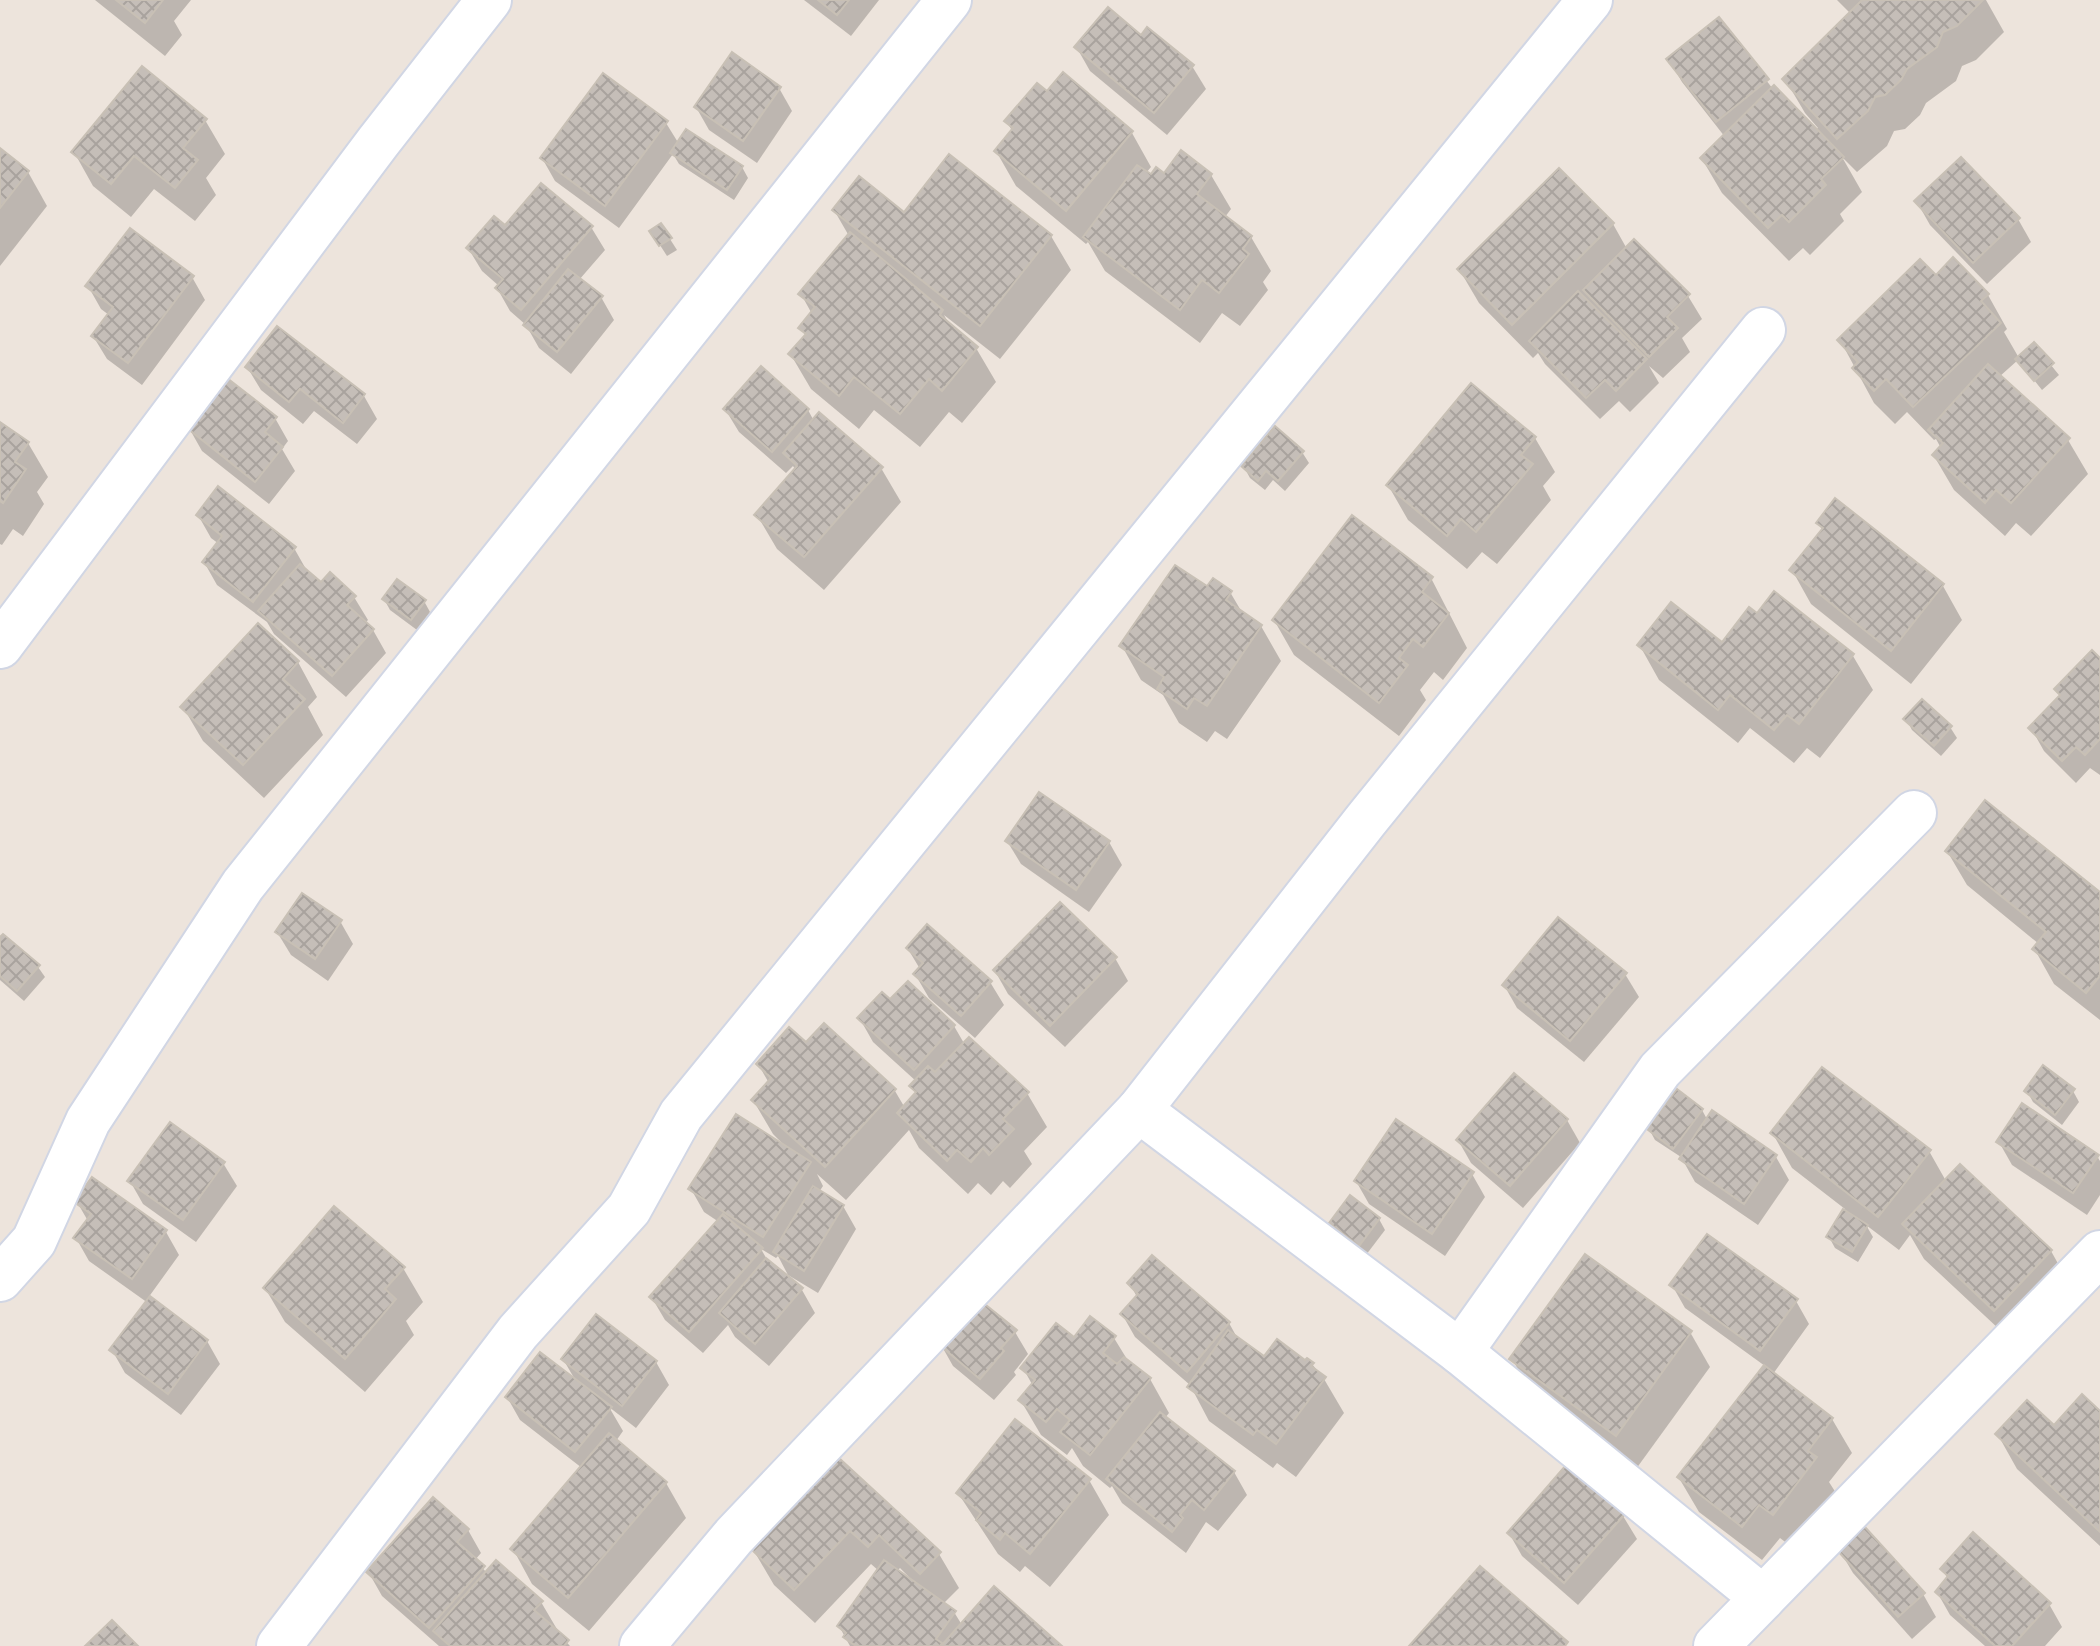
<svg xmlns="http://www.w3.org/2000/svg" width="2100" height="1646" viewBox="0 0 2100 1646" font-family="'Work Sans',sans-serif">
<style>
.shadow{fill:#0003;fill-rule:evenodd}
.building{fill:url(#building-cross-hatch);stroke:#c8c0b5;stroke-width:2}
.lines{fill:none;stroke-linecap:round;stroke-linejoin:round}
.minor-casing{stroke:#d1d6e4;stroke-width:48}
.minor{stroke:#fff;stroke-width:44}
</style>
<defs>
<pattern id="building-cross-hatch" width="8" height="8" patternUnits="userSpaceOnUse" patternTransform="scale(2)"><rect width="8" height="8" fill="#c5beb8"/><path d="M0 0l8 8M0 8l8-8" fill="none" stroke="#a9a39e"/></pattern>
</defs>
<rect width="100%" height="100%" fill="#ede4dc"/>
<g class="shadow">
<polygon points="95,0 191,0 174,21 182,35 165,56"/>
<polygon points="804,0 879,0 851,36"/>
<polygon points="1837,0 1986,0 2004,32 1976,60 1962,66 1956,81 1926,103 1920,115 1905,129 1894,131 1887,146 1857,172 1842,157 1862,192 1840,214 1844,221 1810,255 1803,248 1789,261 1722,193 1702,159 1725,137 1682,82 1669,60 1719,20 1773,89 1815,130 1818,128 1805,113 1785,79 1851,14"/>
<polygon points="1141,37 1192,66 1206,89 1167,135 1090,71 1077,48"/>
<polygon points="1063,75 1132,133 1151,167 1146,173 1211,175 1231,209 1225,217 1251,237 1271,271 1263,282 1268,290 1240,326 1222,313 1200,343 1105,271 1088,242 1086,244 1016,186 996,151 1013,132 1006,121 1047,94"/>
<polygon points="779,88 792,111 757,163 709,130 696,107"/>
<polygon points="205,120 225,154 206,178 216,195 195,221 154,189 131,217 93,186 74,152"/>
<polygon points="666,123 679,144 742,167 748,178 734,200 679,164 673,154 619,228 555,181 542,158"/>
<polygon points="0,150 28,172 47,206 0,266"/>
<polygon points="1559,171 1613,224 1627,249 1634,242 1688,296 1702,319 1682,338 1690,352 1663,378 1649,366 1659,383 1630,412 1619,401 1600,419 1545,364 1538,353 1533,358 1479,303 1459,269"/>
<polygon points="1917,202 2018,219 2031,242 1987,284 1930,225"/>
<polygon points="834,210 905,214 1051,236 1071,270 1000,359 944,315 950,326 976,348 996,382 962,423 949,412 920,447 874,410 859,429 811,389 791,355 806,337 801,328 812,314 801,294 849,236"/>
<polygon points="661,225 677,250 667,256 658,242"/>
<polygon points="591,227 605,250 579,280 601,297 614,320 571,374 539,348 526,325 510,311 497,288 499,286 482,271 468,248 505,228"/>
<polygon points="192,277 205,300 142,385 107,359 93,336 109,315 101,309 88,286"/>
<polygon points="1936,278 1988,295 2007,329 2004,332 2019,358 2034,344 2059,375 2042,390 2018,360 1999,377 2068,440 2088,474 2031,536 2016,523 2005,536 1954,490 1934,456 1941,448 1936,439 1934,440 1907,412 1895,424 1874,403 1840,340"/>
<polygon points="247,367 364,396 377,419 357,444 314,411 303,424 261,390"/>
<polygon points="761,369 808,410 814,421 881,468 901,502 824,590 777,549 757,515 796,471 793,466 786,473 739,432 725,409"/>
<polygon points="275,418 288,441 282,449 295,471 269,504 202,451 189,428"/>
<polygon points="0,425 28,443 48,477 37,492 44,504 23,536 13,529 2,545 0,544"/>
<polygon points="1535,438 1555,472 1543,486 1551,500 1497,564 1482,552 1467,569 1408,520 1388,485"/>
<polygon points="1302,452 1309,463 1285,491 1273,480 1265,490 1250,478 1244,467"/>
<polygon points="198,515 294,548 307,571 321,585 354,597 368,620 365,623 373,630 386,653 346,697 274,634 267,622 217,585 204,562 219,544 211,538"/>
<polygon points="1818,523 1943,586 1962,620 1911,684 1811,604 1792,570 1823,531"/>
<polygon points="1431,578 1467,648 1443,680 1434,672 1420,690 1426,700 1399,736 1294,655 1274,620"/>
<polygon points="1207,589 1230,592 1243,614 1261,626 1281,661 1227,739 1215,731 1207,742 1179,723 1163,695 1141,680 1122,646"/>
<polygon points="1774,594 1853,656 1873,690 1820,758 1807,748 1794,763 1750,728 1738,743 1659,680 1640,646 1722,645 1757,615"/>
<polygon points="384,599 424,601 430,612 417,630 390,610"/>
<polygon points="2100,661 2100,775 2090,768 2076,783 2044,751 2031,728 2061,697 2057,690"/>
<polygon points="298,662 317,697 308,707 323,735 264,798 203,741 183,707"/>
<polygon points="1906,719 1950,727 1957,738 1941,756 1912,730"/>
<polygon points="1007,841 1109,842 1122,865 1089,912 1021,864"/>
<polygon points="1947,851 2100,895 2100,1020 2054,984 2035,950 2039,944 1967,885"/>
<polygon points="340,921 353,944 328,981 291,955 277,932"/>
<polygon points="0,940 38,967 45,977 24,1001 0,980"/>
<polygon points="908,949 990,982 1004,1005 975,1038 929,998 915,974 920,969"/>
<polygon points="1115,958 1128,981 1065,1047 1008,994 995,971"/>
<polygon points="1625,974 1639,997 1584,1062 1517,1008 1504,985"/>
<polygon points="890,1002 954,1026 965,1045 1027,1093 1047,1127 1024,1151 1032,1164 1010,1188 1003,1181 991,1195 978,1183 968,1194 919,1148 909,1130 846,1200 817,1174 823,1186 819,1192 843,1206 856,1229 818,1293 788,1275 778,1256 776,1258 761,1249 769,1263 802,1290 815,1313 769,1366 735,1337 728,1325 703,1353 665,1320 652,1298 719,1222 704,1212 691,1189 782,1146 783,1144 773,1134 753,1100 769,1083 758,1064 806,1045 824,1026 895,1091 905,1108 917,1095 912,1087 917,1082 873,1042 860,1019"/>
<polygon points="2027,1091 2073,1091 2079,1102 2062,1125 2033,1102"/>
<polygon points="1702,1110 1708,1121 1713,1113 1776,1157 1789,1180 1758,1225 1695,1182 1681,1157 1655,1140 1649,1129"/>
<polygon points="1567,1120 1580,1143 1523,1208 1471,1163 1458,1140"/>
<polygon points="1773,1134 1929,1151 1946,1181 2051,1251 2070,1285 2015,1344 1924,1259 1910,1235 1899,1250 1866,1225 1873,1237 1858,1262 1835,1248 1829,1237 1845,1209 1792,1168"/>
<polygon points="1999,1142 2097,1156 2100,1161 2100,1195 2087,1215 2012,1165"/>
<polygon points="223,1163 237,1186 196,1242 143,1204 130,1181"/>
<polygon points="1472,1174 1485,1197 1445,1256 1369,1204 1356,1181"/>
<polygon points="93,1179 166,1232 179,1255 148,1298 207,1341 220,1364 181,1415 125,1373 112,1350 148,1303 89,1261 76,1238 88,1221 77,1202"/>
<polygon points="1379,1219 1385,1230 1366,1255 1338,1234 1331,1223"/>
<polygon points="403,1268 423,1302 406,1321 414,1335 365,1392 285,1322 265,1288"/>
<polygon points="1130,1284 1229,1323 1239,1341 1264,1359 1312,1364 1324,1379 1344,1413 1296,1477 1277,1463 1273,1468 1209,1421 1190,1385 1135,1337 1122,1314 1137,1297"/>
<polygon points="1672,1285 1796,1301 1809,1324 1773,1374 1832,1419 1852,1453 1829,1482 1836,1493 1793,1548 1780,1538 1762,1560 1699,1512 1679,1478 1765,1366 1685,1308"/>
<polygon points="1015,1332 1028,1354 1014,1372 1016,1375 994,1400 953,1366 940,1343"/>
<polygon points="1690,1332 1710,1367 1636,1469 1532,1393 1512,1359"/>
<polygon points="1114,1338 1130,1364 1150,1379 1169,1413 1165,1418 1234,1472 1247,1495 1218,1531 1206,1522 1186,1553 1122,1503 1112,1486 1110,1488 1083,1466 1072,1448 1067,1455 1041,1435 1021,1401 1033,1386 1023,1368 1074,1340"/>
<polygon points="563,1359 656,1362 669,1385 636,1428 609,1407 623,1431 616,1441 666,1483 686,1518 589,1631 532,1584 513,1549 582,1468 520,1420 507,1397 577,1383"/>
<polygon points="2100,1413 2100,1546 2017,1469 1998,1435 2054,1428"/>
<path d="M839,1461L939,1554L959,1588L943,1604L954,1612L962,1625L1059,1646H850L839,1626L879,1571L871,1564L815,1623L774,1585L754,1551ZM900,1568L910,1578L909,1580L897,1571Z"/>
<polygon points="1089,1480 1109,1515 1050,1587 1025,1566 1020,1572 998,1554 958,1493"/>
<polygon points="1623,1516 1637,1539 1578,1605 1522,1556 1509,1533"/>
<polygon points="468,1530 481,1553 475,1560 487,1573 541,1602 561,1636 570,1646 439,1646 382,1596 369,1573"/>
<polygon points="1840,1551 1923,1594 1936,1617 1912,1639 1853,1573"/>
<polygon points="1942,1569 2049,1604 2062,1627 2045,1646 1985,1646 1950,1615 1937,1592 1948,1579"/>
</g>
<g class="building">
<polygon points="116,0 163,0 145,23"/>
<polygon points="818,0 849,0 837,15"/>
<polygon points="1862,0 1983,0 1957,26 1943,32 1937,47 1907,69 1901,80 1885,95 1875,97 1868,111 1837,139 1782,79"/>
<polygon points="1108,7 1141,35 1147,27 1194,65 1154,113 1074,47"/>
<polygon points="1719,17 1769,79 1716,122 1666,59"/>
<polygon points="732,52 781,87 743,141 694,107"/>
<polygon points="142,66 207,119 183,148 198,160 175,188 134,156 111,184 71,152"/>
<polygon points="1063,72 1133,131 1066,211 994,151 1013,128 1004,121 1037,83 1047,91"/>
<polygon points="603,73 668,121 605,206 540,158"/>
<polygon points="1774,85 1844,157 1821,179 1826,185 1789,222 1782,215 1768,228 1700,158"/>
<polygon points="686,129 743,166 727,190 670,153"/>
<polygon points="0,148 29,171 0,208"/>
<polygon points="1181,150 1212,174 1197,194 1252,236 1243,249 1249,254 1219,293 1202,280 1180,310 1083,237 1137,165 1151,174 1156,167 1164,173"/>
<polygon points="949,154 1052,235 980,326 832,210 859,176 904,212"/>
<polygon points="1961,157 2020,218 1973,263 1914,201"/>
<polygon points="1559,168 1614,223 1512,325 1457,269"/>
<polygon points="541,183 593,226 521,310 495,288 503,279 466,248 494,216 505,225"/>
<polygon points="661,223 672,238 659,246 649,231"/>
<polygon points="130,228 194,276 128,363 91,336 113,307 85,286"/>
<polygon points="850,232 943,310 940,315 978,347 942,391 929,379 900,414 854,377 839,396 788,354 806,334 798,328 815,307 798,294"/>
<polygon points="1634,239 1690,294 1667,317 1678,328 1649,357 1583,290"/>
<polygon points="1953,257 1989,294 1981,301 2001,323 1913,407 1886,379 1874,391 1852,368 1858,362 1837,340 1920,259 1936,275"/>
<polygon points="568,269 603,296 557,352 523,325"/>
<polygon points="1578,291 1647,359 1616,391 1605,380 1586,398 1529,341"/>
<polygon points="277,326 365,394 343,423 300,389 289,402 245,367"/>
<polygon points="2034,342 2054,363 2034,381 2015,359"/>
<polygon points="1988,364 2070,438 2011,503 1996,490 1985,503 1932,455 1943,443 1928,430"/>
<polygon points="761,366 809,409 772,452 723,409"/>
<polygon points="227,378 277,417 265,432 283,447 255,482 187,428"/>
<polygon points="1471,383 1536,437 1521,455 1533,464 1476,532 1461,519 1447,536 1386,485"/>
<polygon points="819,412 883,467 804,557 754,515 797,466 783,453"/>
<polygon points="0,422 29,442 15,462 26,469 3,503 0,501"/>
<polygon points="1275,426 1304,451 1278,481 1266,471 1258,481 1241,466"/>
<polygon points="218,486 296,547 253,602 202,562 222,536 196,515"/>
<polygon points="1835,498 1944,584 1891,651 1789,570 1823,528 1816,523"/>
<polygon points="1352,515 1433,577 1422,592 1449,613 1423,647 1413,639 1399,658 1408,665 1379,703 1272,620"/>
<polygon points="300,564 321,582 330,572 356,596 347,605 374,629 332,676 258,611"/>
<polygon points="1175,565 1207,586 1213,578 1232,591 1226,600 1262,625 1207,706 1194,698 1187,709 1157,689 1164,677 1119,646"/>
<polygon points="397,579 426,600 411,620 382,599"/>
<polygon points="1774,591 1854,654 1799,724 1787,715 1774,730 1730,695 1718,710 1637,645 1671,602 1722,642 1749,607 1757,613"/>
<polygon points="258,623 299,661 283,679 305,699 243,765 180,707"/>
<polygon points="2092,650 2100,658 2100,739 2085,755 2076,747 2062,761 2028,728 2060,695 2054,689"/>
<polygon points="1922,699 1952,726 1934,746 1903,719"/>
<polygon points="1039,792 1110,841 1076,890 1005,841"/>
<polygon points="1985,800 2100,892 2100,976 2086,993 2032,949 2046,932 1945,851"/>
<polygon points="302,893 342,920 315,959 275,932"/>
<polygon points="1060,902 1117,957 1050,1026 993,970"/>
<polygon points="1558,917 1627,973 1570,1041 1502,985"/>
<polygon points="927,924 992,981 961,1016 913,974 923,963 906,948"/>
<polygon points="3,934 40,965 17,991 0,976 0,937"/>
<polygon points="908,981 955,1025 914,1070 857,1018 882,992 890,999"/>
<polygon points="824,1023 896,1089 825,1167 751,1100 771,1078 756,1064 789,1027 806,1042"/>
<polygon points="969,1037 1029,1092 1003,1119 1014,1129 989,1155 983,1148 971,1162 957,1150 947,1161 897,1113 916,1092 909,1086 928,1066 935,1072"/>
<polygon points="2043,1065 2075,1089 2055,1115 2024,1091"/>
<polygon points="1822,1067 1931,1150 1878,1217 1770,1133"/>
<polygon points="1514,1073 1568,1119 1510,1186 1456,1140"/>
<polygon points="1677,1089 1703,1109 1673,1149 1647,1129"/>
<polygon points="2022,1103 2099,1155 2073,1193 1996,1142"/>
<polygon points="1712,1110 1777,1155 1744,1204 1679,1159"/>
<polygon points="736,1114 811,1162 763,1237 688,1189"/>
<polygon points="1396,1119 1474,1172 1432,1234 1354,1181"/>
<polygon points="170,1122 225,1162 183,1220 127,1181"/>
<polygon points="1960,1164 2052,1250 1994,1311 1902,1224"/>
<polygon points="92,1177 167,1230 132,1279 73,1238 91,1214 74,1202"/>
<polygon points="813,1186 844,1205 804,1271 773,1252"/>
<polygon points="1350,1195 1380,1218 1359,1246 1329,1223"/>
<polygon points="334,1206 405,1267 385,1289 396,1299 345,1359 263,1288"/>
<polygon points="1843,1209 1868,1225 1852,1252 1826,1237"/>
<polygon points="723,1214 763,1248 689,1332 649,1297"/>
<polygon points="1707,1234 1798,1299 1760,1351 1669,1285"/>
<polygon points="1585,1254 1692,1331 1616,1436 1509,1359"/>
<polygon points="1152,1255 1230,1322 1187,1372 1120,1314 1138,1294 1127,1283"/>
<polygon points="766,1258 803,1288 755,1344 719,1313"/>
<polygon points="150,1296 208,1340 168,1394 109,1350"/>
<polygon points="976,1297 1017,1330 1001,1348 1004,1351 980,1379 937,1343"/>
<polygon points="596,1314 657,1361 622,1406 561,1359"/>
<polygon points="1090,1316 1116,1336 1103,1353 1117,1364 1124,1357 1151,1378 1090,1455 1060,1432 1070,1420 1057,1409 1046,1422 1018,1400 1035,1380 1020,1368 1056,1323 1074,1337"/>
<polygon points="1228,1330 1264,1356 1277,1339 1305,1360 1307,1358 1314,1363 1311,1366 1326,1377 1276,1444 1257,1430 1253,1435 1187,1387"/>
<polygon points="540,1352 612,1407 575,1452 505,1397"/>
<polygon points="1764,1365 1833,1418 1808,1451 1817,1457 1773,1515 1759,1505 1742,1527 1677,1477"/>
<polygon points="2082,1394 2100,1411 2100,1532 1995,1434 2027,1400 2054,1425"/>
<polygon points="1160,1412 1235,1471 1204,1510 1192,1500 1180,1515 1183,1518 1172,1532 1106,1479"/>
<polygon points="1015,1419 1091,1479 1030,1554 1005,1533 1000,1540 976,1520 981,1513 956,1493"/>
<polygon points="609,1433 667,1482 568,1598 510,1549"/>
<polygon points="839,1458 941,1552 920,1574 879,1535 868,1547 850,1531 794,1590 752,1550"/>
<polygon points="1567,1464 1625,1514 1564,1583 1507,1533"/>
<polygon points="433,1497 469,1529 457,1542 485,1566 429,1628 366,1572"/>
<polygon points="1864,1526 1925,1593 1898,1617 1837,1550"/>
<polygon points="1973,1532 2051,1603 2012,1646 1995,1646 1935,1592 1948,1576 1940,1569"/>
<polygon points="496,1560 543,1601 534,1610 569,1640 564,1646 450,1646 433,1631"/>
<polygon points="884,1560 956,1611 936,1639 942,1643 940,1646 856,1646 843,1637 846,1633 837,1626"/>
<polygon points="1480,1566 1568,1642 1565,1646 1409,1646"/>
<polygon points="994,1586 1062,1646 941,1646"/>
<polygon points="112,1620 138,1646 85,1646"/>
</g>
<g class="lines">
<defs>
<g id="minor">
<polyline points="0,646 378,142 489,0"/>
<polyline points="0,1279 34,1241 88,1121 243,885 949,0"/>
<polyline points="1460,1352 1660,1070 1914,813"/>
<polyline points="1763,1598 2100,1253"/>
<polyline points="279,1646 518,1332 629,1209 681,1115 1590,0"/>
<polyline points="642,1646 734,1536 1139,1110"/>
<polyline points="1716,1646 1763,1598 1460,1352 1139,1110 1366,820 1763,330"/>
</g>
</defs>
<use href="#minor" class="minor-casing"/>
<use href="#minor" class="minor"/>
</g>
</svg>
